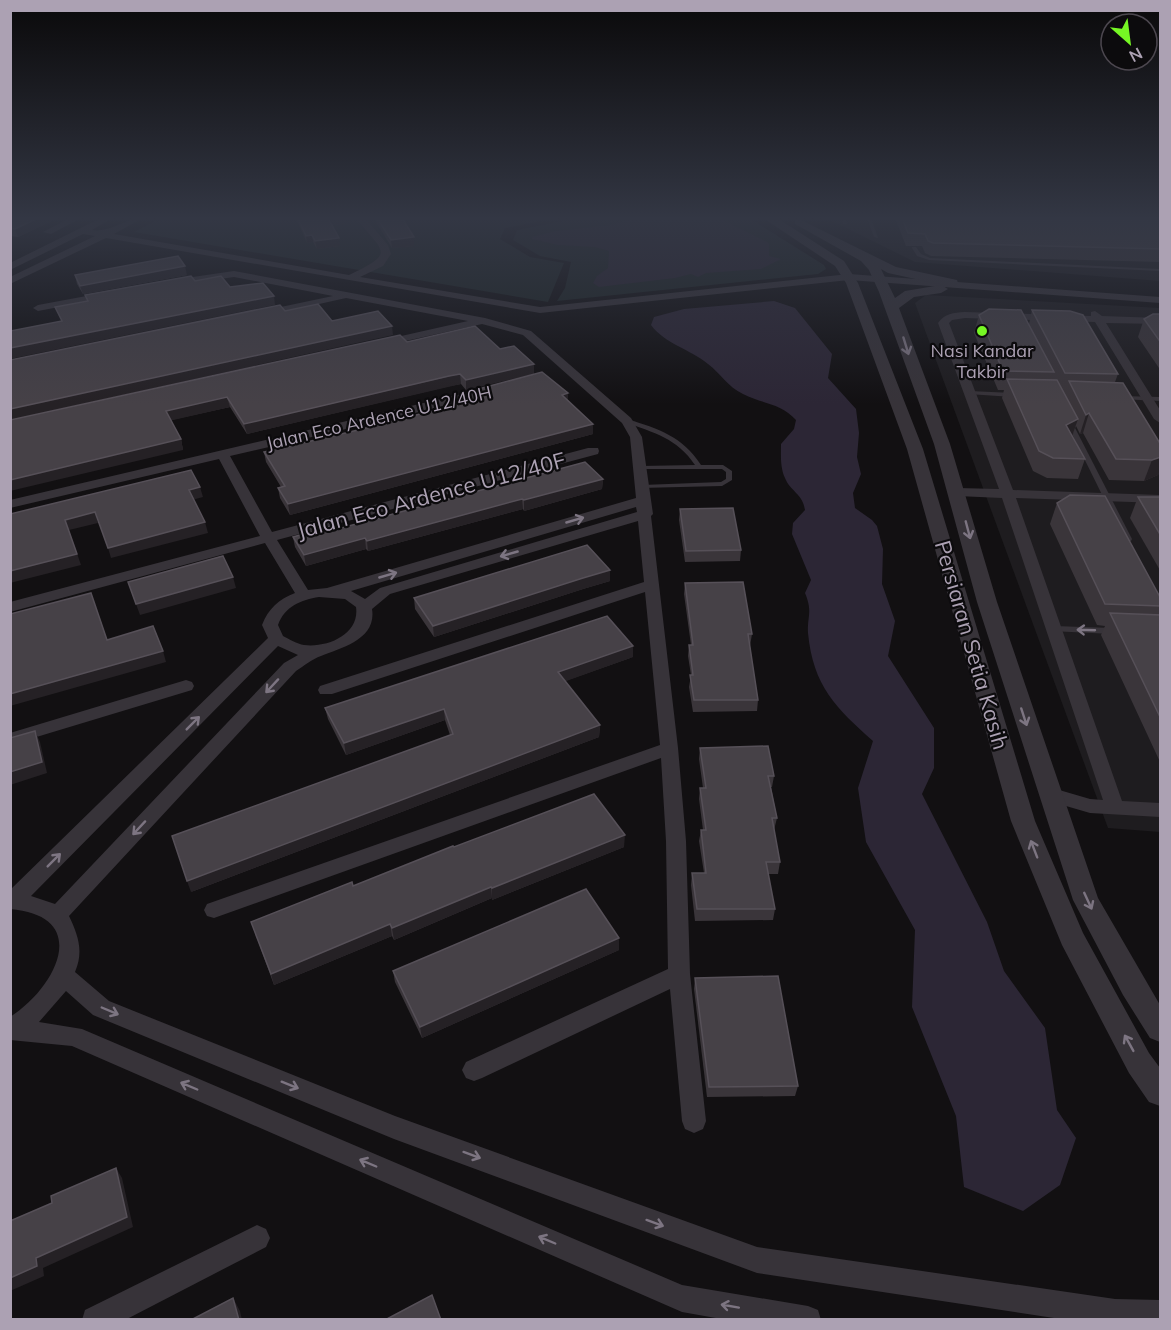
<svg xmlns="http://www.w3.org/2000/svg" width="1171" height="1330" viewBox="0 0 1171 1330" font-family="Mulish,sans-serif">
<style>
.built{fill:#1e1c1f}
.green{fill:#1e2626}
.water{fill:#2c2635}
.lines{fill:none;stroke-linecap:round;stroke-linejoin:round}
.service{fill:#373339;fill-rule:evenodd}
.minor{fill:#373339;fill-rule:evenodd}
.tertiary{fill:#373339;fill-rule:evenodd}
.wall{fill:#3a353a}
.shaded-wall{fill:#252125}
.building{fill:#464147;stroke:#565058;stroke-width:1.5}
.oneway{stroke:#7d7582}
.poi-dot{fill:#76f624;stroke:#0c0b0d;stroke-width:2}
.labels{text-anchor:middle;stroke-width:4.5;stroke-linejoin:round;paint-order:stroke}
.far-poi-label{font-size:18px;fill:#aca1b3;stroke:#0c0b0d}
.far-street-label{font-size:18px;fill:#aca1b3;stroke:#0c0b0d}
.street-label{font-size:22px;fill:#aca1b3;stroke:#0c0b0d}
</style>
<rect width="100%" height="100%" fill="#121012"/>
<g class="built">
<polygon points="826,218 1160,218 1160,281 915,262"/>
<polygon points="926,295 1160,308 1160,832 1108,828 915,303"/>
</g>
<g class="green">
<polygon points="161,218 556,218 505,228 500,239 530,257 564,263 548,302 134,232"/>
<polygon points="579,218 749,218 824,265 826,269 818,274 557,301 565,288 571,262 540,256 513,240 517,230"/>
</g>
<g class="water">
<polygon points="635,218 719,218 767,242 769,244 769,256 781,259 761,269 706,273 698,277 691,274 675,278 599,287 593,283 597,276 608,268 609,251 595,247 558,245 532,239 532,237 556,231 610,225"/>
<path d="M774,301L795,308L832,354L828,378L856,409L859,433L857,457L861,474L853,493L855,508L872,520L877,526L883,549L882,584L895,621L888,656L934,728V768L922,794L987,922L1004,971L1045,1028L1057,1110L1076,1138L1060,1185L1023,1211L964,1187L956,1116L912,1007L915,930L866,842L858,788L873,741C836,708 813,686 808,633C807,616 813,612 805,593L811,580L792,534L793,523L805,510C803,494 790,491 785,478C780,467 781,455 781,444L794,429L796,420C781,403 762,404 743,394C728,387 720,373 708,364C690,349 665,344 651,325L654,317L684,309Z"/>
</g>
<g class="lines">
<g class="service">
<polygon points="842,218 846,218 847,224 843,224"/>
<polygon points="867,218 871,218 878,238 874,237"/>
<polygon points="912,247 916,247 921,254 930,258 1160,269 1160,271 929,260 917,256 912,248"/>
<polygon points="970,391 1013,393 1016,395 1013,397 968,394 967,393"/>
<polygon points="1122,396 1160,397 1160,401 1120,399 1120,397"/>
<path d="M627,419C659,429 682,436 701,465H723L732,471V480L722,486L640,488V486L642,485L721,482L726,479V472L722,469H638L637,468L640,466L695,465C677,438 654,433 625,422L624,421Z"/>
<polygon points="1069,420 1072,422 1132,539 1131,541 1125,541 1124,539 1066,422"/>
<polygon points="1054,626 1112,628 1116,631 1112,634 1051,631 1050,629 1051,627"/>
</g>
<g class="minor">
<polygon points="70,218 81,218 51,234 43,232"/>
<path d="M101,218H112L92,230C111,233 124,218 143,218L114,234L349,275C397,252 383,253 356,218H365L388,245L391,254L383,266L360,277L540,307L849,274L1160,297V303L849,280L540,313L106,238L10,284V277L95,236L83,234L10,270V263Z"/>
<path d="M234,271L485,318L531,331L631,418L642,437L653,514L651,516L678,748L686,841L690,974L706,1121L703,1129L694,1133L685,1129L682,1121L670,989L482,1078L474,1081L466,1078L462,1070L466,1062L668,969L666,841L661,758L214,918L207,916L204,910L207,904L660,745L645,592L332,694H320L318,690L320,686L644,582L638,521L390,594L372,609C377,639 342,648 321,656C312,659 304,666 296,671L69,916C78,935 84,951 75,972L109,1001L395,1116L757,1247L1115,1299L1160,1300V1320H1067L757,1273L394,1139L93,1015L66,991L39,1022L82,1029L682,1285L808,1306L818,1310L821,1320H727L682,1312L72,1046L10,1040V1017C56,988 93,916 10,909V890L268,638L262,625C268,609 279,599 295,593L265,543L10,612V602L260,536L219,459L10,508V500L496,386L502,390L500,393L230,456L272,532L588,448H598L599,451L598,454L277,540L308,590L327,588L636,498L630,437L622,423L523,335L482,324L383,346L379,345V341L468,321L346,298L261,317L256,314L257,312L333,296L234,277L172,286L167,283L172,280ZM636,507L637,512L380,588L365,599L351,591ZM319,597L345,599L356,607C360,634 328,648 304,645C297,644 289,639 283,636L278,625C285,606 301,600 319,597ZM278,646L298,655L284,663L55,904L31,896Z"/>
<polygon points="108,292 112,293 112,297 38,311 33,308 38,305"/>
<path d="M1095,311L1102,316L1160,318V324L1106,323L1160,410V423L1154,419L1095,322L965,318L952,320L949,323L1013,490L1160,495V503L1016,498L1122,801L1160,803V817L1090,813L1042,799L1040,794L1042,789L1049,787L1090,799L1103,800L1002,498L957,496L950,492L957,488L999,489L938,323C945,313 953,313 965,312L1091,316V312Z"/>
<polygon points="186,680 192,682 194,686 192,690 10,745 10,733"/>
<polygon points="257,1225 266,1229 270,1238 266,1247 125,1320 82,1320 85,1310"/>
</g>
<g class="tertiary">
<polygon points="763,218 777,218 844,261 858,283 923,449 1035,821 1083,933 1149,1053 1160,1068 1160,1106 1149,1102 1129,1073 1062,945 1011,821 907,449 846,283 835,266"/>
<polygon points="799,219 896,267 957,280 958,283 952,287 888,273 881,269 895,298 905,291 941,285 948,289 941,293 914,297 899,308 950,444 997,602 1098,898 1160,1005 1160,1042 1150,1038 1123,995 1073,900 977,602 934,444 879,292 869,270 861,261 795,224 795,220"/>
</g>
</g>
<g class="wall">
<polygon points="10,218 58,218 18,237 10,236"/>
<polygon points="296,218 348,218 348,223 332,225 340,246 317,249 313,242 307,243"/>
<polygon points="375,218 402,218 414,246 392,248 376,222"/>
<polygon points="895,218 1161,218 1161,262 931,256 925,253 922,246 906,246"/>
<polygon points="75,275 187,275 83,294 77,284"/>
<polygon points="1032,310 1118,374 1115,382 1161,445 1161,469 1158,475 1144,481 1109,480 1083,433 1080,434 1076,426 1072,436 1085,459 1078,479 1047,478 1033,471 1002,398 1004,390 998,390 974,333 979,315 1029,324"/>
<polygon points="1161,314 1161,371 1138,337 1144,319"/>
<polygon points="475,326 466,390 461,384 450,386 247,434 230,407 171,420 181,439 183,450 10,420 407,342"/>
<polygon points="475,390 568,400 593,434 290,515 280,498 278,488 281,487 266,462 264,452 358,430 475,399"/>
<polygon points="603,479 602,489 524,511 523,509 368,551 366,549 306,566 295,547 293,537"/>
<polygon points="1138,497 1161,497 1161,572 1130,518"/>
<polygon points="1057,503 1161,599 1161,764 1101,635 1105,626 1097,625 1050,524"/>
<polygon points="680,509 741,550 740,561 685,562 679,520"/>
<polygon points="610,570 610,581 583,589 434,637 415,609 414,598"/>
<polygon points="685,583 752,634 750,646 758,700 757,711 693,712 689,687 691,675 688,656 689,645 691,645 684,594"/>
<polygon points="633,657 565,681 600,725 599,737 191,892 450,735 445,720 346,755 328,719 325,708"/>
<polygon points="700,748 774,776 772,787 771,787 777,818 774,830 780,862 778,874 768,874 775,909 773,920 695,921 691,885 692,873 704,873 699,841 701,830 703,830 699,799 700,788 703,788 699,759"/>
<polygon points="454,847 624,847 492,900 492,898 394,940 392,936 274,985 251,922 353,886"/>
<polygon points="619,950 422,1038 395,982 393,971"/>
<polygon points="695,978 798,1086 795,1096 707,1097 694,989"/>
</g>
<g class="shaded-wall">
<polygon points="38,218 58,218 18,237 15,229"/>
<polygon points="328,218 348,218 348,223 329,225"/>
<polygon points="312,235 313,242 307,243 306,236"/>
<polygon points="414,237 414,246 392,248 391,240"/>
<polygon points="339,238 340,246 317,249 315,241"/>
<polygon points="185,266 187,275 83,294 80,286"/>
<polygon points="274,296 275,305 10,359 10,348"/>
<polygon points="392,326 393,335 10,420 10,409"/>
<polygon points="534,364 534,374 466,390 466,380"/>
<polygon points="460,374 461,384 247,434 244,424"/>
<polygon points="568,393 568,403 562,395"/>
<polygon points="227,397 230,407 169,421 166,411"/>
<polygon points="1089,413 1083,433 1080,434 1086,415"/>
<polygon points="1078,419 1071,439 1066,425"/>
<polygon points="593,424 593,434 290,515 288,504"/>
<polygon points="181,439 183,450 10,491 10,480"/>
<polygon points="1161,457 1161,469 1158,475 1144,481 1152,460"/>
<polygon points="603,479 602,489 524,511 524,500"/>
<polygon points="200,487 203,497 192,500 189,490"/>
<polygon points="522,499 523,509 368,551 367,541"/>
<polygon points="95,512 98,523 69,530 81,565 10,583 10,571 65,520"/>
<polygon points="205,522 208,533 111,558 108,548"/>
<polygon points="365,538 366,549 306,566 304,555"/>
<polygon points="610,570 610,581 583,589 434,637 433,626 583,578"/>
<polygon points="233,577 236,588 140,615 136,604"/>
<polygon points="633,646 633,657 558,684 558,672"/>
<polygon points="163,651 166,662 10,706 10,694"/>
<polygon points="444,709 445,720 346,755 344,743"/>
<polygon points="600,725 599,737 191,892 187,881"/>
<polygon points="35,731 40,742 47,773 10,785 10,772"/>
<polygon points="625,835 624,847 492,900 492,888"/>
<polygon points="491,887 492,898 394,940 392,928"/>
<polygon points="390,924 392,936 274,985 271,974"/>
<polygon points="619,938 619,950 422,1038 420,1027"/>
<polygon points="116,1168 122,1178 133,1227 43,1268 44,1276 10,1291 10,1278 36,1258"/>
<polygon points="233,1298 240,1311 242,1320 239,1320"/>
</g>
<g class="building">
<polygon points="10,218 38,218 15,229 10,228"/>
<polygon points="298,218 328,218 339,238 315,241 312,235 306,236"/>
<polygon points="377,218 402,218 414,237 391,240"/>
<polygon points="902,218 1161,218 1161,249 933,243 928,241 925,234 908,233"/>
<polygon points="178,256 185,266 80,286 75,275"/>
<polygon points="191,276 195,281 221,276 230,287 263,283 274,296 10,348 10,331 62,321 55,307 88,301 85,295"/>
<polygon points="318,304 332,321 378,311 392,326 10,409 10,360 280,305 285,311"/>
<polygon points="989,309 1021,310 1054,372 1003,371 979,315"/>
<polygon points="1032,310 1070,311 1083,315 1118,374 1065,373"/>
<polygon points="1153,314 1161,314 1161,343 1144,319"/>
<polygon points="475,326 500,349 514,346 534,364 466,380 460,374 449,376 244,424 227,397 166,411 181,439 10,480 10,420 400,335 407,342"/>
<polygon points="542,372 568,393 562,395 593,424 288,504 278,488 285,486 264,452 358,430 482,398 475,390"/>
<polygon points="1007,379 1057,380 1078,419 1066,425 1085,459 1053,458 1039,451"/>
<polygon points="1069,381 1123,383 1161,445 1161,457 1152,460 1116,459 1089,413 1086,415"/>
<polygon points="585,462 603,479 524,500 522,499 367,541 365,538 304,555 293,537 331,526 334,530"/>
<polygon points="191,470 200,487 189,490 205,522 108,548 95,512 65,520 77,554 10,571 10,514"/>
<polygon points="1070,495 1105,496 1161,599 1161,606 1105,604 1057,503"/>
<polygon points="1138,497 1161,497 1161,536"/>
<polygon points="733,508 741,550 686,551 680,509"/>
<polygon points="587,545 610,570 583,578 433,626 414,598"/>
<polygon points="223,556 233,577 136,604 128,582"/>
<polygon points="743,582 752,634 748,634 758,700 694,700 690,675 693,675 689,645 693,645 685,583"/>
<polygon points="91,593 107,640 153,626 163,651 10,694 10,614"/>
<polygon points="1110,613 1161,615 1161,719"/>
<polygon points="607,616 633,646 558,672 600,725 187,881 172,836 453,734 444,709 344,743 325,708"/>
<polygon points="35,731 42,762 10,772 10,738"/>
<polygon points="768,746 774,776 768,776 777,818 772,818 780,862 766,862 775,909 697,909 692,873 706,873 701,830 706,830 700,788 706,788 700,748"/>
<polygon points="594,794 625,835 492,888 491,887 392,928 390,924 271,974 251,922 352,882 353,886 453,846 454,847"/>
<polygon points="586,889 619,938 420,1027 393,971"/>
<polygon points="778,976 798,1086 709,1087 695,978"/>
<polygon points="116,1168 127,1217 36,1258 37,1266 10,1278 10,1221 52,1203 51,1196"/>
<polygon points="432,1295 441,1320 385,1320"/>
<polygon points="233,1298 239,1320 191,1320"/>
</g>
<defs><path id="oneway-shaft" d="M-6 0H5M1.5-3L5.5 0L1.5 3" fill="none" stroke-width="1.6" stroke-linecap="round" stroke-linejoin="round" transform="scale(1.5)"/></defs>
<g class="oneway">
<use href="#oneway-shaft" transform="translate(906 346) rotate(73)"/>
<use href="#oneway-shaft" transform="translate(575 520) rotate(-16)"/>
<use href="#oneway-shaft" transform="translate(968 530) rotate(75)"/>
<use href="#oneway-shaft" transform="translate(509 554) rotate(164)"/>
<use href="#oneway-shaft" transform="translate(388 575) rotate(-16)"/>
<use href="#oneway-shaft" transform="translate(1086 630) rotate(-178)"/>
<use href="#oneway-shaft" transform="translate(272 686) rotate(133)"/>
<use href="#oneway-shaft" transform="translate(1024 717) rotate(72)"/>
<use href="#oneway-shaft" transform="translate(193 723) rotate(-45)"/>
<use href="#oneway-shaft" transform="translate(139 828) rotate(133)"/>
<use href="#oneway-shaft" transform="translate(1034 849) rotate(-111)"/>
<use href="#oneway-shaft" transform="translate(54 860) rotate(-45)"/>
<use href="#oneway-shaft" transform="translate(1088 901) rotate(65)"/>
<use href="#oneway-shaft" transform="translate(110 1011) rotate(23)"/>
<use href="#oneway-shaft" transform="translate(1129 1043) rotate(-119)"/>
<use href="#oneway-shaft" transform="translate(290 1085) rotate(22)"/>
<use href="#oneway-shaft" transform="translate(189 1086) rotate(-157)"/>
<use href="#oneway-shaft" transform="translate(472 1155) rotate(20)"/>
<use href="#oneway-shaft" transform="translate(368 1163) rotate(-157)"/>
<use href="#oneway-shaft" transform="translate(655 1223) rotate(20)"/>
<use href="#oneway-shaft" transform="translate(547 1240) rotate(-157)"/>
<use href="#oneway-shaft" transform="translate(730 1306) rotate(-170)"/>
</g>
<linearGradient id="sky" x2="0" y2="1"><stop stop-color="#0a090a"/><stop offset="0.54" stop-color="#333744"/><stop offset="1" stop-color="#333744" stop-opacity="0"/></linearGradient>
<rect width="1171" height="404" fill="url(#sky)"/>
<circle class="poi-dot" cx="982" cy="331" r="6"/>
<g class="labels">
<g class="far-poi-label">
<text x="982" y="357">Nasi Kandar<tspan x="982" dy="21">Takbir</tspan></text>
</g>
<g class="far-street-label">
<text transform="translate(379 418) rotate(-13)" y="6">Jalan Eco Ardence U12/40H</text>
</g>
<g class="street-label">
<text transform="translate(431 495) rotate(-15)" y="8">Jalan Eco Ardence U12/40F</text>
<text transform="translate(972 645) rotate(74)" y="8">Persiaran Setia Kasih</text>
</g>
</g>
<rect width="1171" height="1330" fill="none" stroke="#aca1b3" stroke-width="24"/>
<g transform="translate(1129 42) rotate(152)"><circle r="28" fill="#0c0b0d" stroke="#4c474f" stroke-width="1.5"/>
<path d="M0-4.5L10 22L0 15L-10 22Z" fill="#76f624"/>
<text y="-9" font-size="16" font-weight="bold" text-anchor="middle" fill="#aca1b3">N</text>
</g>
</svg>
